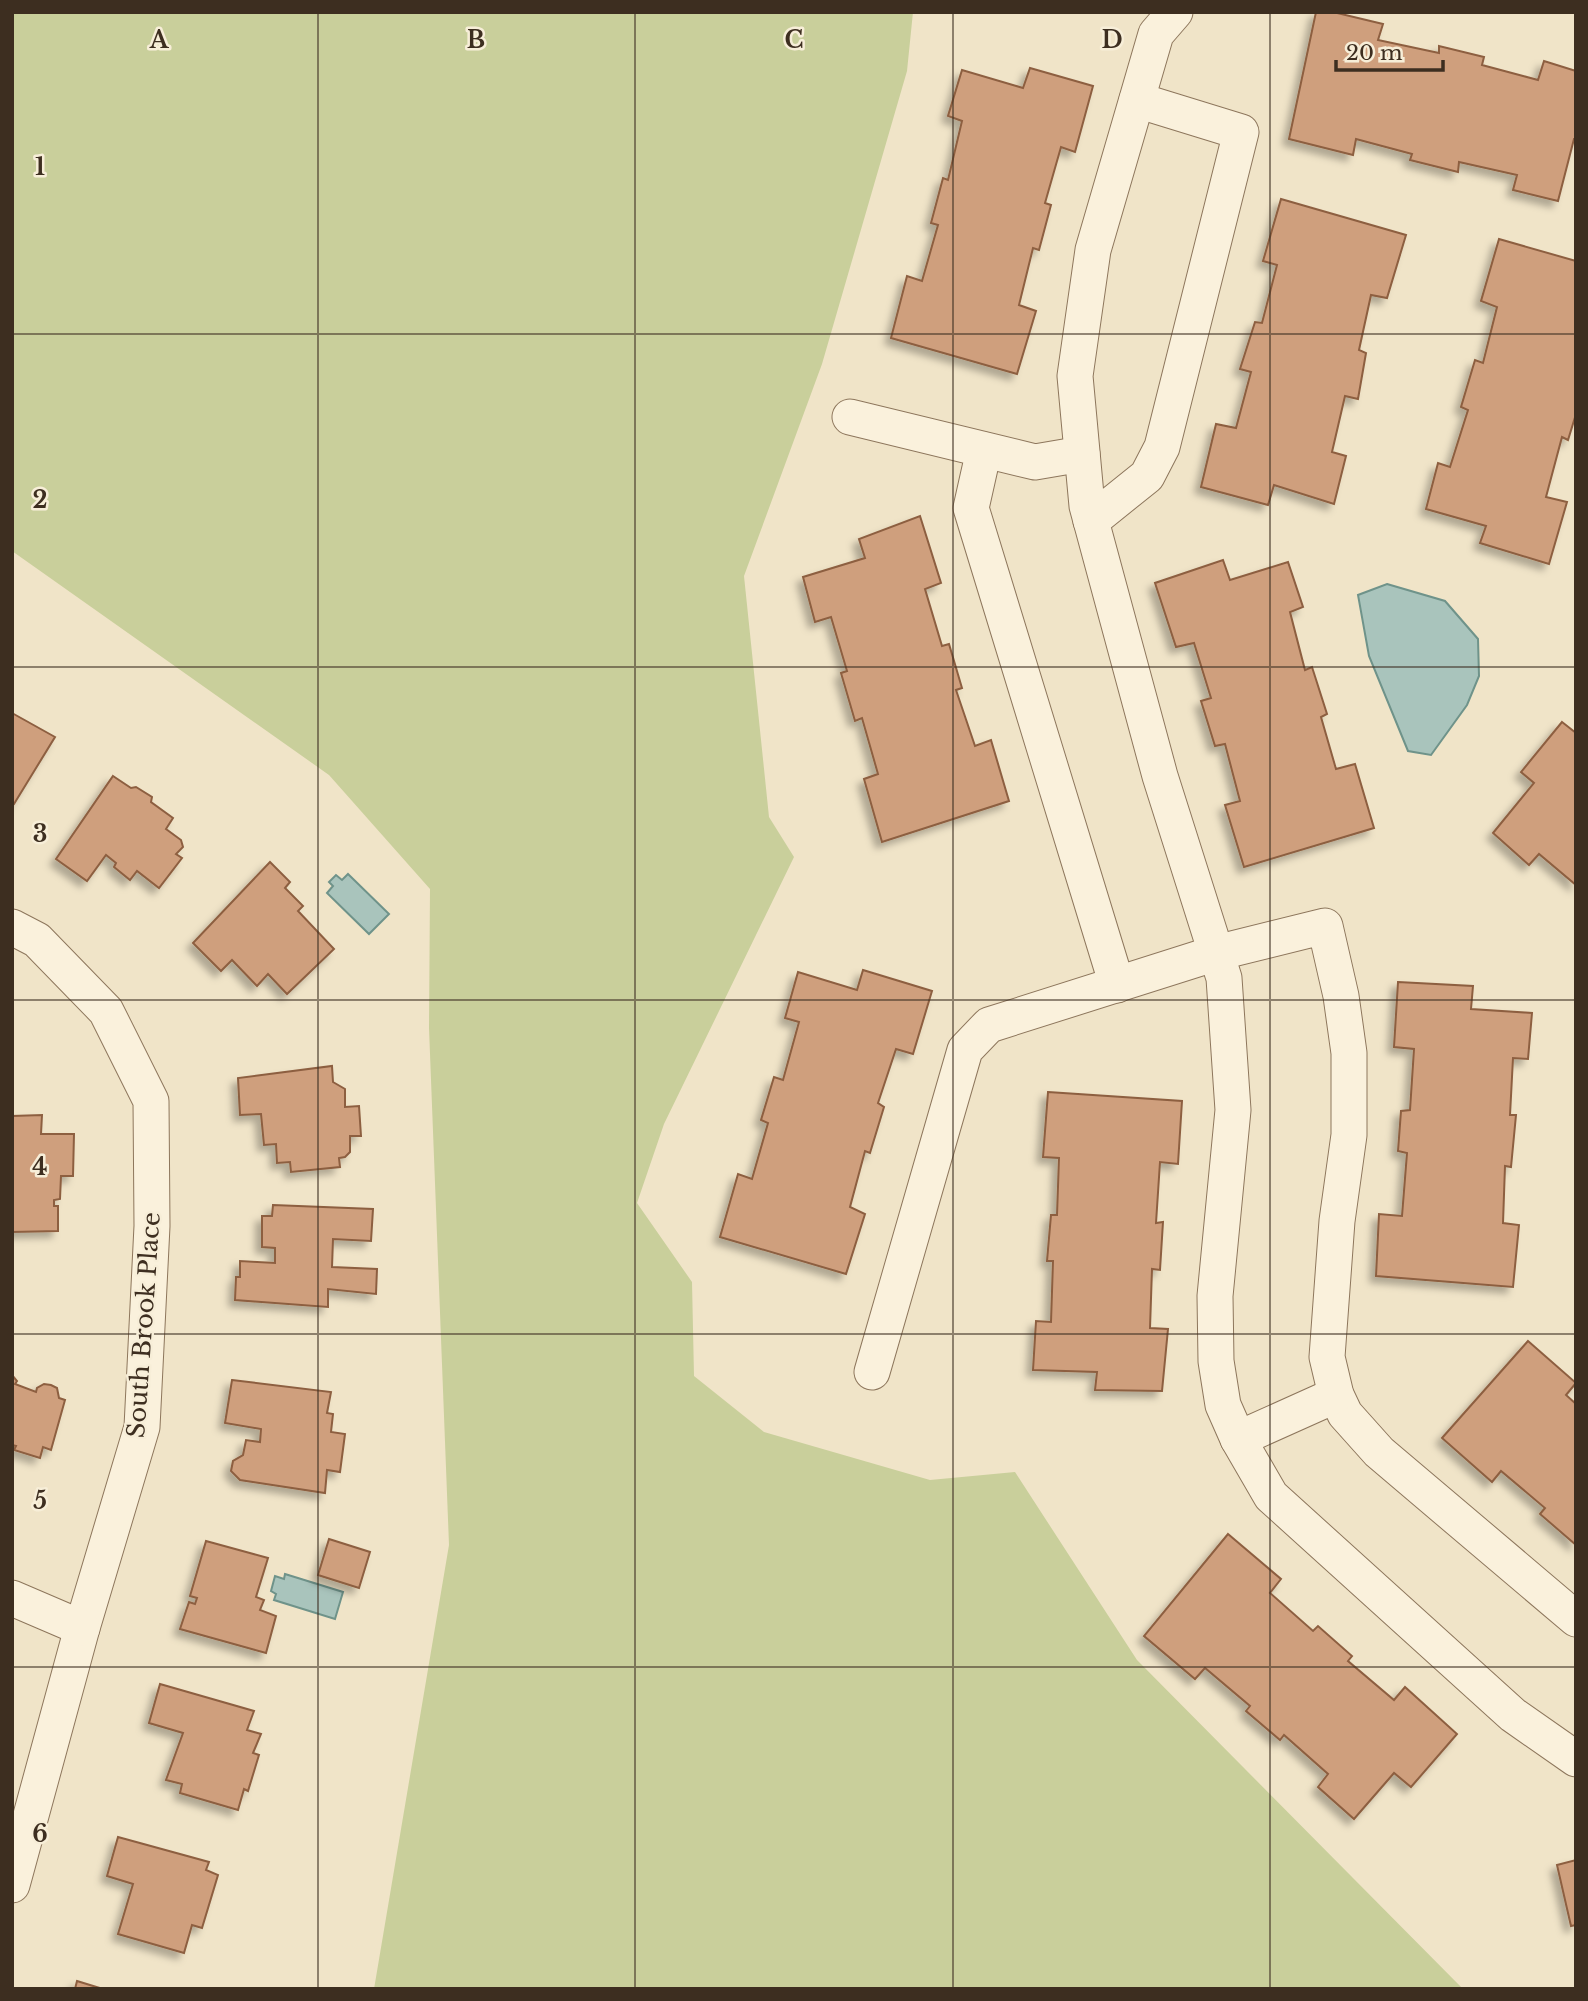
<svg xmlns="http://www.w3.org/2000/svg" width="1588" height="2001" viewBox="0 0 1588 2001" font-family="'Libre Baskerville',serif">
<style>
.green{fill:#c9cf9b}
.water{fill:#a9c4bc;stroke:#6f938a;stroke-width:2}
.building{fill:#cf9f7d;stroke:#8d5f41;stroke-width:2;filter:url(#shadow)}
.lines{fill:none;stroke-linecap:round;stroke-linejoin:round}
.minor-casing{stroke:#8d765c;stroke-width:37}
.minor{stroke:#faf1dc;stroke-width:35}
.grid{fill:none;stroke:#3d2e20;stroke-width:2;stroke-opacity:0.55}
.labels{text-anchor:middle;stroke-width:5;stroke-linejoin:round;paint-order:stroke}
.street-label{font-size:24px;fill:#3d2e20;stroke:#f7eed8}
.grid-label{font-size:23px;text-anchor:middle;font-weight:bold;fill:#3d2e20;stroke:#f7eed8;stroke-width:5;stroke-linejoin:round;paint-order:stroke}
</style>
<defs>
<filter id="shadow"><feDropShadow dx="-6" dy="6" stdDeviation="3.5" flood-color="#0004"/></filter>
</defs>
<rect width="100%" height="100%" fill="#f0e4c8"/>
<polygon class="green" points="12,12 913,12 907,71 822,364 744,576 769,817 794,857 664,1124 637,1203 692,1282 694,1376 764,1432 930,1480 1015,1472 1137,1660 1463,1989 374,1989 449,1545 429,1028 430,889 329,775 12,551"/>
<g class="water">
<polygon points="1387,584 1445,601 1478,639 1479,676 1467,705 1431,755 1408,751 1369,656 1358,595"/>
<polygon points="348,874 389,914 369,934 327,893 333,886 329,882 336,875 342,880"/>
<polygon points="285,1574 343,1592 335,1619 274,1600 276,1594 271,1591 275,1576 284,1579"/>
</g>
<g class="building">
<polygon points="1316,12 1333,12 1383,24 1378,40 1439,53 1439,46 1484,57 1482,65 1538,80 1544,61 1576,71 1576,139 1574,139 1558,201 1513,190 1517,175 1459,162 1458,172 1410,160 1412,154 1356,139 1353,155 1289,139"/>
<polygon points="1030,68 1093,86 1075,152 1061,147 1045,203 1051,205 1039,250 1033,248 1019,305 1036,311 1017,374 891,338 907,276 922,281 938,225 931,223 943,178 948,180 962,121 948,116 962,70 1023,88"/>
<polygon points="1281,199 1406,235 1387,298 1371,295 1359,350 1366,353 1358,399 1345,396 1332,452 1346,456 1334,504 1274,485 1268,505 1201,487 1216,424 1236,428 1251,372 1240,369 1255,322 1262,323 1277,265 1263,261"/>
<polygon points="1499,239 1576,261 1576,414 1568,440 1562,437 1546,497 1567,502 1549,564 1480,543 1486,526 1426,509 1438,463 1450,467 1468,410 1461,407 1475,360 1483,363 1497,307 1481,301"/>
<polygon points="920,516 941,583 925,589 942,646 949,644 962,688 956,690 975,746 991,740 1009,801 882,842 864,779 878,774 862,718 855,721 841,673 847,671 831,617 815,622 803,577 865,558 859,539"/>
<polygon points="1223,560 1230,580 1288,562 1303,607 1290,612 1305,670 1312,667 1327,714 1321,717 1336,769 1355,764 1374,828 1244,867 1225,805 1240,801 1225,744 1215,746 1201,701 1211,698 1194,643 1176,647 1155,583"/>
<polygon points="12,713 55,737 14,804 12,803"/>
<polygon points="1562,722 1576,733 1576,885 1539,854 1529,865 1493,833 1534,783 1521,772"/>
<polygon points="113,776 131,788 136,787 152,797 151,802 173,818 166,829 181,840 183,847 176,854 182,858 159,888 137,871 130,880 114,867 116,863 106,855 87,881 56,859"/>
<polygon points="270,862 290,882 285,888 303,906 298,911 334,949 287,994 268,974 257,986 232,960 221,971 193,943"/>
<polygon points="863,970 932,991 913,1054 896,1049 878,1103 884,1107 870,1153 865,1151 850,1207 865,1214 846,1274 720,1237 738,1174 752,1179 768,1123 761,1120 774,1077 783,1080 799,1022 785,1018 798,972 857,990"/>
<polygon points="1398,982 1473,986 1471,1009 1532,1013 1528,1059 1513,1058 1510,1115 1516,1115 1511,1167 1505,1166 1503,1223 1519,1225 1513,1287 1376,1276 1379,1214 1402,1216 1407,1153 1398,1151 1401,1111 1410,1110 1414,1049 1394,1047"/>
<polygon points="332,1066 333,1082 345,1089 345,1107 359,1106 361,1136 350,1136 350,1152 345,1157 339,1158 340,1167 291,1172 290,1162 277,1163 276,1144 264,1145 261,1114 240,1115 238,1078"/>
<polygon points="1048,1092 1182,1101 1178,1164 1160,1162 1156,1223 1163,1222 1160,1270 1152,1269 1150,1328 1168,1329 1162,1391 1095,1390 1097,1372 1033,1370 1036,1321 1051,1322 1053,1261 1047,1261 1051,1215 1057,1215 1059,1158 1043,1157"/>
<polygon points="42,1115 41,1134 74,1134 73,1176 61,1176 60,1199 54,1200 54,1206 58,1206 58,1231 12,1232 12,1116"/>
<polygon points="273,1205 373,1209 371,1241 333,1239 332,1267 377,1269 376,1294 328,1289 328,1307 235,1300 236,1277 240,1277 240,1261 275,1263 275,1248 262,1247 262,1216 272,1216"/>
<polygon points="1528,1341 1576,1383 1566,1395 1576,1404 1576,1545 1540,1514 1545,1508 1501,1471 1492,1482 1442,1438"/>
<polygon points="12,1375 17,1381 15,1384 36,1392 37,1388 44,1384 51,1385 57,1388 59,1398 65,1400 51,1450 43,1447 40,1458 14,1450 16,1446 12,1445"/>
<polygon points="232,1380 331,1392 327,1413 333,1414 331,1432 345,1434 340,1472 327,1470 325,1493 240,1480 231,1471 233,1461 243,1455 246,1440 260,1442 261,1429 225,1423"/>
<polygon points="1228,1534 1281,1579 1270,1593 1313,1631 1318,1626 1352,1656 1348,1661 1394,1700 1405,1687 1457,1734 1411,1787 1394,1773 1354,1819 1318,1787 1328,1774 1284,1735 1280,1740 1246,1711 1250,1706 1205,1668 1195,1679 1144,1636"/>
<polygon points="329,1539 370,1552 359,1588 318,1575"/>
<polygon points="206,1541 268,1558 256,1597 264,1600 260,1610 276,1616 266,1653 180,1629 189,1602 195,1604 197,1598 190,1596"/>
<polygon points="160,1684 254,1711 247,1730 261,1734 253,1753 259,1755 248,1791 244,1789 238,1810 180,1793 182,1784 166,1780 183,1733 149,1723"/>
<polygon points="118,1837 209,1862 206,1870 218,1875 202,1928 192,1925 184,1953 118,1934 133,1884 107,1876"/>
<polygon points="1576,1860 1576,1925 1571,1926 1557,1865"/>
<polygon points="77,1981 103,1989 75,1989"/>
</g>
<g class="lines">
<defs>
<g id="minor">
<polyline points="1175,12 1156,34 1093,250 1075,376 1087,506 1160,776 1224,978 1233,1110 1215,1296 1216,1361 1223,1405 1238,1439 1271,1496 1513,1715 1576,1759"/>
<polyline points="850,417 1035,462 1082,454"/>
<polyline points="984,450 971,508 1117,985"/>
<polyline points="1091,521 1147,476 1162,447 1241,132 1137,100"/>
<polyline points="12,927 37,940 106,1011 151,1101 152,1226 142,1427 82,1628 12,1885"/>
<polyline points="872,1372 965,1050 989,1025 1216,953 1325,926 1341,996 1349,1053 1349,1135 1337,1221 1327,1357 1336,1395 1345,1414 1379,1452 1576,1619"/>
<polyline points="1238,1439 1336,1395"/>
<polyline points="12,1598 82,1628"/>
</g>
</defs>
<use href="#minor" class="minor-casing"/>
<use href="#minor" class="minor"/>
</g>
<path class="grid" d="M318,12V1989M635,12V1989M953,12V1989M1270,12V1989M12,334H1576M12,667H1576M12,1000H1576M12,1334H1576M12,1667H1576"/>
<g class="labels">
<g class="street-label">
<text transform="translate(144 1325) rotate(-86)" y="8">South Brook Place</text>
</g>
</g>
<g class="grid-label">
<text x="159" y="48">A</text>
<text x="476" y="48">B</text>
<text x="794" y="48">C</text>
<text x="1112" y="48">D</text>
<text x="40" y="175">1</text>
<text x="40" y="508">2</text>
<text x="40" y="842">3</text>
<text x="40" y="1175">4</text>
<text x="40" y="1509">5</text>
<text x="40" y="1842">6</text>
</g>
<rect width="1588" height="2001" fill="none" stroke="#3d2e20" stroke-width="28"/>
<path d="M1336 60v10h107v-10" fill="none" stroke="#3d2e20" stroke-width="3.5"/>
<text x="1346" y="60" font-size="21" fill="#3d2e20" stroke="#f7eed8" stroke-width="5" paint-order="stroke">20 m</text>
</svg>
